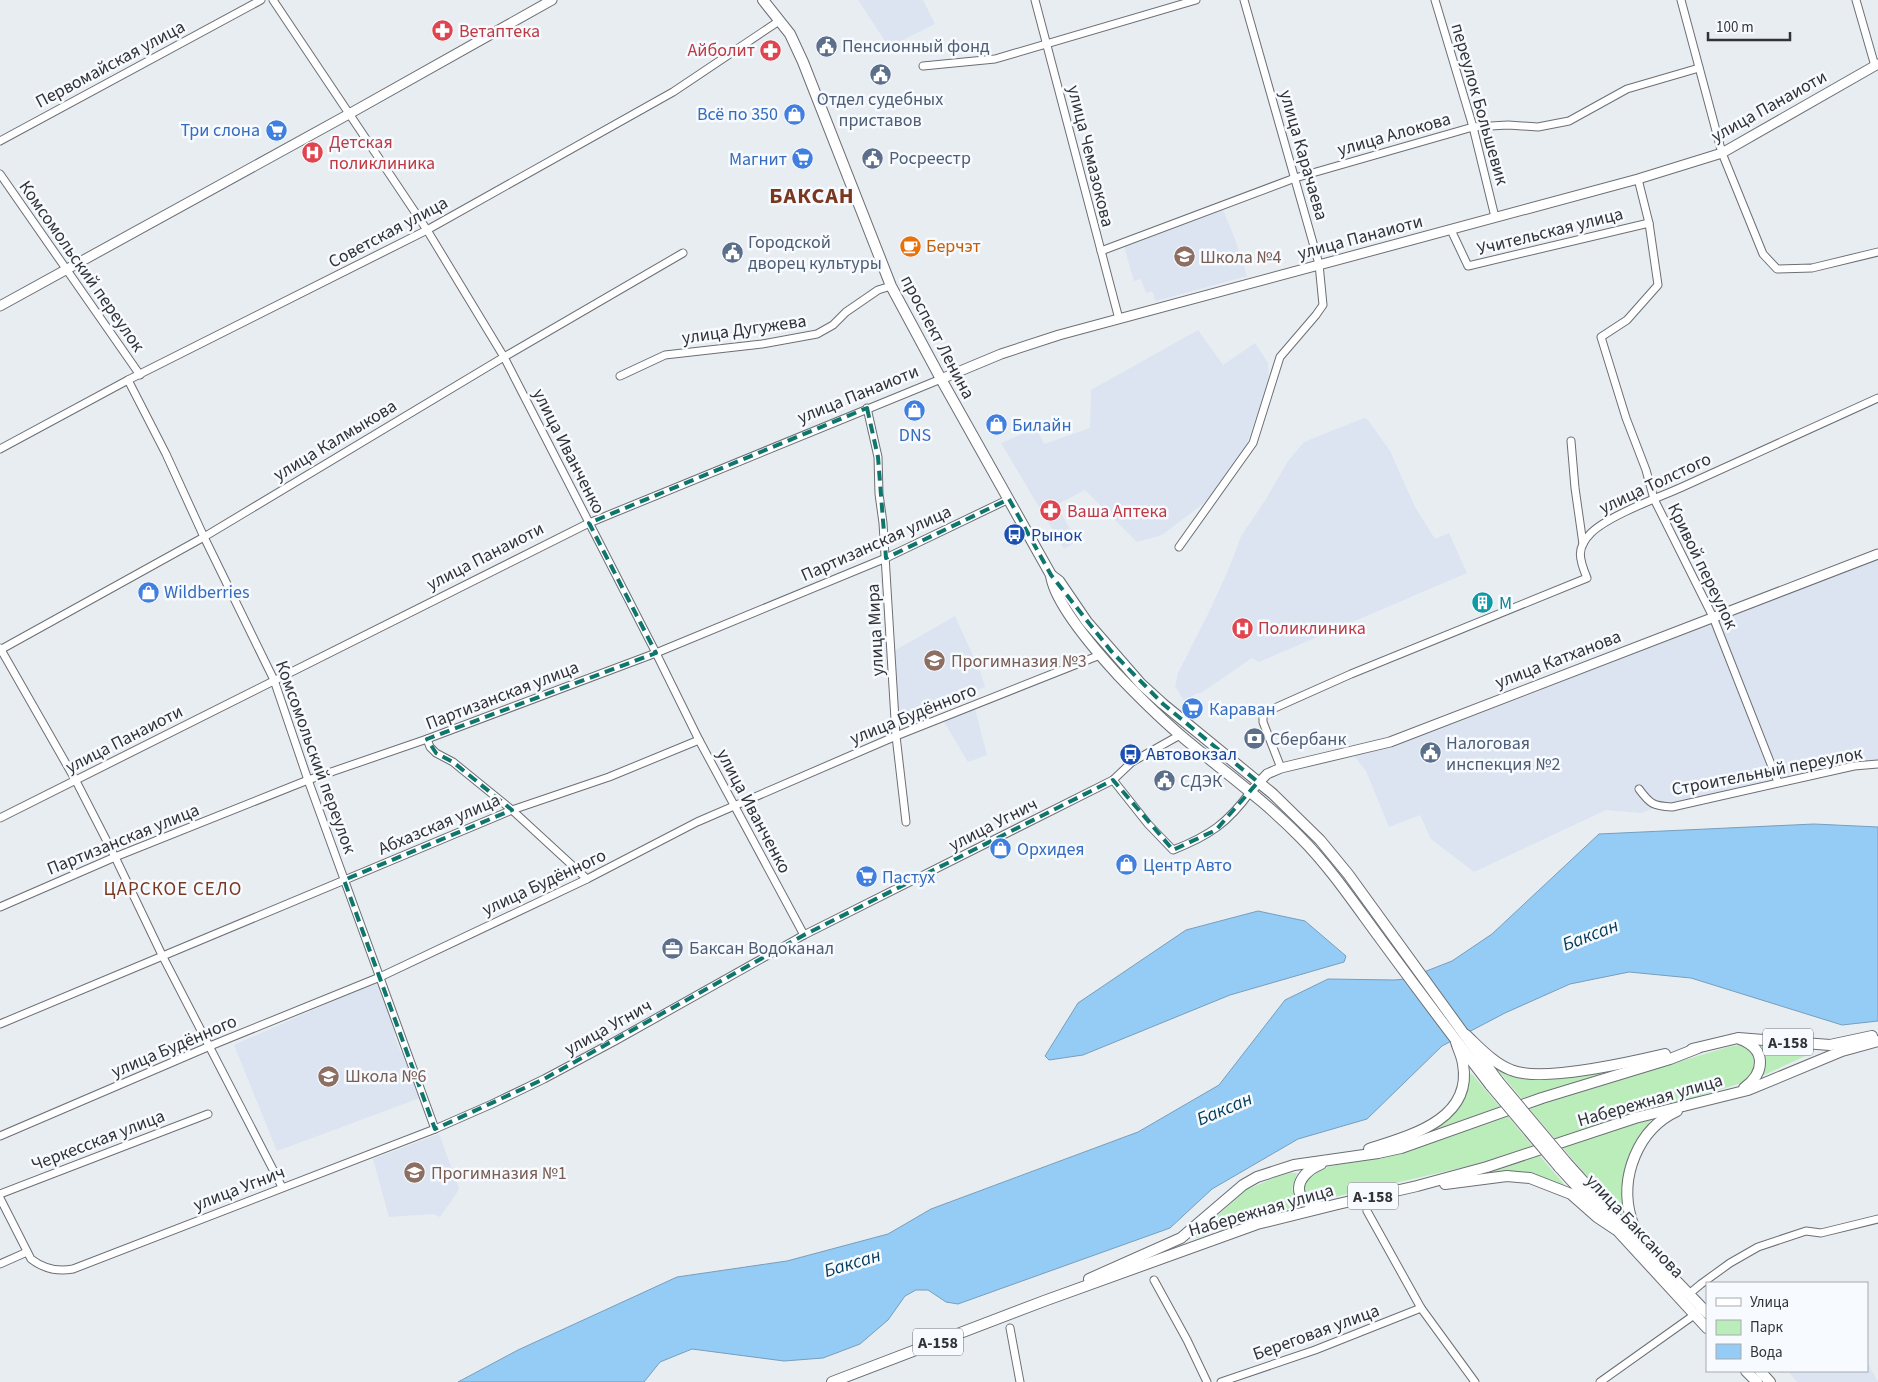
<svg xmlns="http://www.w3.org/2000/svg" width="1878" height="1382" viewBox="0 0 1878 1382" font-family="'Source Sans 3',sans-serif">
<style>
.built{fill:#dbe4f0}
.green{fill:#bbedbb}
.water{fill:#95ccf5;stroke:#779ebc}
.lines{fill:none;stroke-linecap:round;stroke-linejoin:round}
.minor-casing{stroke:#6c6f74;stroke-width:9}
.tertiary-casing{stroke:#6c6f74;stroke-width:11}
.secondary-casing{stroke:#6c6f74;stroke-width:12}
.primary-casing{stroke:#6c6f74;stroke-width:12}
.minor{stroke:#fff;stroke-width:7}
.tertiary{stroke:#fff;stroke-width:9}
.secondary{stroke:#fff;stroke-width:10}
.primary{stroke:#fff;stroke-width:10}
.secondary-bridge-casing{stroke:#6c6f74;stroke-width:12;stroke-linecap:butt}
.secondary-bridge{stroke:#fff;stroke-width:10}
.marked{fill:none;stroke:#0f766e;stroke-width:4;stroke-dasharray:10 6;stroke-linejoin:round}
.labels{text-anchor:middle;stroke-width:5;stroke-linejoin:round;paint-order:stroke}
.shield{fill:#f7fafe;stroke:#6d6f72;stroke-width:1}
.shield-label{font-size:16px;font-weight:bold;fill:#323336}
.health-label{font-size:18px;fill:#be3a42;stroke:#f7fafe;text-anchor:start}
.service-label{font-size:18px;fill:#4e5e75;stroke:#f7fafe;text-anchor:start}
.street-label{font-size:18px;fill:#323336;stroke:#f7fafe}
.shop-label{font-size:18px;fill:#366cbe;stroke:#f7fafe;text-anchor:start}
.food-label{font-size:18px;fill:#c56008;stroke:#f7fafe;text-anchor:start}
.education-label{font-size:18px;fill:#785e54;stroke:#f7fafe;text-anchor:start}
.transit-label{font-size:18px;fill:#164399;stroke:#f7fafe;text-anchor:start}
.culture-label{font-size:18px;fill:#0d838f;stroke:#f7fafe;text-anchor:start}
.neighbourhood-label{font-size:19px;letter-spacing:1px;fill:#7a371f;stroke:#f7fafe}
.water-label{font-size:19px;font-style:italic;fill:#013c5d;stroke:#f7fafe}
.district-label{font-size:22px;font-weight:bold;letter-spacing:1px;fill:#7a371f;stroke:#f7fafe}
</style>
<rect width="100%" height="100%" fill="#e8edf2"/>
<g class="built">
<polygon points="858,0 923,0 935,24 889,47"/>
<polygon points="1222,208 1235,239 1247,276 1156,301 1152,291 1146,293 1141,279 1134,281 1124,246 1161,229"/>
<polygon points="1198,330 1223,365 1255,343 1268,363 1269,381 1241,460 1204,503 1162,535 1137,542 1085,490 1056,505 1077,541 1064,549 1001,443 1036,428 1044,444 1090,428 1091,390"/>
<polygon points="1364,418 1368,420 1390,451 1415,507 1435,539 1449,533 1467,573 1259,662 1252,658 1201,693 1197,693 1184,701 1175,686 1178,673 1211,608 1230,566 1241,536 1266,499 1288,461 1304,442"/>
<polygon points="1878,554 1878,764 1659,806 1641,813 1606,810 1474,872 1431,839 1420,815 1389,827 1366,771 1350,751 1390,742"/>
<polygon points="955,616 980,671 985,687 899,722 894,651"/>
<polygon points="975,709 987,755 968,762 943,720"/>
<polygon points="377,981 396,1033 394,1035 401,1053 404,1054 420,1098 277,1151 234,1045 331,1002 335,997"/>
<polygon points="439,1134 459,1188 456,1194 440,1217 433,1214 389,1217 373,1159"/>
<polygon points="1867,1362 1878,1382 1797,1382 1789,1372 1781,1373 1779,1371 1867,1371"/>
</g>
<g class="green">
<polygon points="1757,1044 1812,1051 1814,1052 1762,1076"/>
<path d="M1739,1045C1750,1049 1753,1054 1756,1066L1748,1081L1556,1140L1528,1107L1728,1047Z"/>
<polygon points="1647,1061 1522,1099 1497,1069 1498,1067 1519,1076"/>
<polygon points="1467,1074 1472,1074 1500,1107 1414,1139 1440,1123"/>
<polygon points="1506,1114 1534,1148 1469,1166 1317,1201 1309,1199 1303,1193 1304,1178 1316,1169 1375,1158"/>
<path d="M1654,1117C1626,1150 1620,1170 1625,1213L1621,1215L1562,1147Z"/>
<path d="M1539,1155L1564,1184L1562,1186C1550,1180 1538,1174 1524,1173C1504,1169 1481,1176 1461,1179Z"/>
<polygon points="1291,1173 1297,1173 1292,1189 1299,1206 1235,1223 1197,1238 1195,1236 1246,1190 1276,1177"/>
</g>
<g class="water">
<polygon points="1814,824 1878,827 1878,1021 1842,1025 1691,978 1629,972 1570,984 1505,1013 1442,1046 1367,1119 1298,1139 1212,1189 1170,1228 958,1304 946,1302 928,1290 916,1290 905,1296 888,1320 860,1344 823,1358 784,1361 692,1349 660,1362 644,1382 458,1382 518,1350 677,1277 787,1261 888,1234 931,1209 1138,1132 1219,1085 1285,1000 1328,979 1394,980 1406,979 1452,961 1492,934 1599,834"/>
<polygon points="1258,911 1305,921 1346,956 1344,962 1230,995 1083,1055 1049,1060 1045,1056 1078,1003 1186,930"/>
</g>
<g class="lines">
<defs>
<g id="minor">
<polyline points="273,0 427,230 504,357 656,653 699,740 804,935"/>
<polyline points="1035,0 1119,319"/>
<polyline points="1435,0 1473,127 1495,217"/>
<polyline points="1681,0 1722,153 1763,254 1777,269 1812,268 1878,252"/>
<polyline points="1856,0 1875,66"/>
<polyline points="923,66 995,59 1196,0"/>
<polyline points="0,141 261,0"/>
<polyline points="0,174 140,375"/>
<polyline points="1638,179 1649,223 1658,285 1627,320 1601,337 1626,418 1646,470 1654,499 1713,617 1778,782"/>
<polyline points="1451,230 1468,266 1649,223"/>
<polyline points="1101,251 1295,178 1473,127 1508,125 1538,127 1569,121 1627,89 1699,68"/>
<polyline points="620,376 665,355 762,344 817,334 833,325 846,312 878,290 891,286"/>
<polyline points="128,380 166,454 204,537 274,680 308,780 435,1129"/>
<polyline points="867,408 878,457 879,494 883,523 896,736 906,822"/>
<polyline points="1571,441 1575,488 1583,544"/>
<polyline points="0,449 128,380 427,230 673,92 779,21"/>
<polyline points="1179,547 1253,443 1280,357 1316,315 1323,305 1319,264 1244,0"/>
<polyline points="0,648 76,781 115,857 162,955 282,1187"/>
<polyline points="0,650 204,537 504,357 683,253"/>
<polyline points="427,739 430,747 436,753 453,762 512,810 587,879"/>
<path d="M1281,768L1263,722V716L1268,711L1351,674L1587,578C1579,559 1576,548 1591,533C1608,516 1657,498 1680,488C1746,458 1812,428 1878,398"/>
<path d="M1113,780L1148,824L1173,850C1209,836 1228,823 1251,791"/>
<path d="M1639,789C1650,804 1653,806 1672,807L1854,766L1878,764"/>
<polyline points="0,818 589,523 941,379"/>
<polyline points="0,907 115,857 308,780 427,739 656,653 886,558 1009,499"/>
<polyline points="0,1024 512,810 609,777 699,740"/>
<polyline points="0,1136 210,1046 380,977 587,879 697,822 896,736 1100,655"/>
<polyline points="0,1194 208,1114"/>
<path d="M0,1198L31,1259C44,1269 57,1272 73,1269L435,1129L492,1104L544,1079L615,1041L804,935L1113,780L1132,762L1180,735"/>
<polyline points="1367,1211 1421,1308 1475,1382"/>
<polyline points="0,1264 27,1252"/>
<polyline points="1154,1280 1187,1340 1207,1382"/>
<polyline points="1689,1294 1701,1284 1730,1263 1758,1247 1806,1231 1821,1233 1878,1219"/>
<polyline points="1010,1328 1020,1382"/>
<polyline points="1221,1382 1315,1350 1421,1308"/>
<polyline points="1600,1382 1697,1313"/>
</g>
<g id="tertiary">
<polyline points="0,306 349,114 552,0"/>
<polyline points="941,379 1001,354 1059,335 1638,179 1722,153 1878,64"/>
<polyline points="1251,791 1267,774 1281,768 1390,742 1878,554"/>
</g>
<g id="secondary">
<path d="M763,0L790,34L803,62L891,286L941,379L1051,575C1054,603 1097,652 1117,674C1137,695 1157,715 1179,734C1220,769 1263,799 1300,837C1331,868 1356,906 1382,941C1418,990 1454,1038 1491,1086"/>
<polyline points="1051,575 1059,581 1087,622 1141,684 1163,704 1273,794 1320,840 1348,874 1498,1081"/>
<polyline points="1566,1162 1621,1223 1707,1313"/>
<polyline points="1559,1167 1707,1328"/>
<polyline points="1746,1371 1757,1382"/>
<polyline points="1760,1371 1770,1382"/>
</g>
<g id="primary">
<path d="M1466,1035C1479,1047 1493,1063 1511,1070C1541,1083 1631,1062 1665,1054"/>
<path d="M1740,1039C1767,1049 1765,1073 1744,1088"/>
<polyline points="1692,1049 1738,1038 1830,1045 1872,1036"/>
<path d="M1369,1149C1409,1136 1473,1120 1463,1064C1462,1056 1458,1049 1456,1042"/>
<path d="M1321,1164C1294,1175 1289,1202 1322,1207"/>
<polyline points="1445,1184 1507,1176 1530,1178 1571,1194 1597,1217 1615,1229"/>
<path d="M1646,1249C1640,1239 1634,1229 1631,1218C1619,1177 1638,1129 1677,1111"/>
<polyline points="1089,1279 1181,1238 1243,1185 1257,1177 1294,1165 1378,1153 1401,1148 1542,1098 1670,1059 1698,1048"/>
<polyline points="832,1382 1044,1301 1257,1224 1338,1204 1417,1186 1487,1167 1635,1118 1748,1090 1842,1051 1878,1041"/>
</g>
</defs>
<use href="#minor" class="minor-casing"/>
<use href="#tertiary" class="tertiary-casing"/>
<use href="#secondary" class="secondary-casing"/>
<use href="#primary" class="primary-casing"/>
<use href="#minor" class="minor"/>
<use href="#tertiary" class="tertiary"/>
<use href="#secondary" class="secondary"/>
<use href="#primary" class="primary"/>
<defs>
<g id="secondary-bridge">
<polyline points="1498,1081 1566,1162"/>
<polyline points="1491,1086 1559,1167"/>
</g>
</defs>
<use href="#secondary-bridge" class="secondary-bridge-casing"/>
<use href="#secondary-bridge" class="secondary-bridge"/>
</g>
<path class="marked" d="M867,408L878,457L886,558L1009,499L1051,575L1111,651L1163,704L1258,782L1216,830L1173,850L1113,780L804,935L544,1079L435,1129L344,880L512,810L453,762L436,753L427,739L656,653L589,523Z"/>
<defs>
<symbol id="pharmacy-disc" viewBox="-11 -11 22 22"><circle r="9.5" fill="#e0444e" stroke="#f7fafe"/><path d="M-2-6h4v4h4v4h-4v4h-4v-4h-4v-4h4Z" fill="#fff"/></symbol>
<symbol id="civic-disc" viewBox="-11 -11 22 22"><circle r="9.5" fill="#5c6f8a" stroke="#f7fafe"/><path d="M-.6-6.5H3V-4.5H.6V-3L4-1V1h2V6H-6V1h2V-1L-.6-3ZM-1.2 2.5V6h2.4V2.5Z" fill="#fff"/></symbol>
<symbol id="shop-disc" viewBox="-11 -11 22 22"><circle r="9.5" fill="#3f7fe0" stroke="#f7fafe"/><path d="M-5-2.5h2.3a2.7 3.5 0 0 1 5.4 0H5L5.5 6h-11ZM-1.5-2.5h3a1.5 2.3 0 0 0-3 0Z" fill="#fff"/></symbol>
<symbol id="supermarket-disc" viewBox="-11 -11 22 22"><circle r="9.5" fill="#3f7fe0" stroke="#f7fafe"/><path d="M-6-5.5h2.5l.6 2H6L4.5 2H-2.5L-4.4-4H-6ZM-1.5 3.2a1.3 1.3 0 1 0 .1 0ZM3 3.2a1.3 1.3 0 1 0 .1 0Z" fill="#fff"/></symbol>
<symbol id="hospital-disc" viewBox="-11 -11 22 22"><circle r="9.5" fill="#e0444e" stroke="#f7fafe"/><path d="M-5-5h3v3.5h4V-5h3V5h-3V1.5h-4V5h-3Z" fill="#fff"/></symbol>
<symbol id="cafe-disc" viewBox="-11 -11 22 22"><circle r="9.5" fill="#e8710a" stroke="#f7fafe"/><path d="M-5.5-4.5H6V0H3Q3 3.5 0 3.5H-2.5Q-5.5 3.5-5.5 0ZM3-3.2v2h1.7v-2ZM-6 4.5H4V6H-6Z" fill="#fff"/></symbol>
<symbol id="school-disc" viewBox="-11 -11 22 22"><circle r="9.5" fill="#8d6e63" stroke="#f7fafe"/><path d="M0-5L7-2L0 1L-7-2ZM-4 1L0 2.5L4 1V4Q0 6-4 4Z" fill="#fff"/></symbol>
<symbol id="bus-disc" viewBox="-11 -11 22 22"><circle r="9.5" fill="#1a4fb4" stroke="#f7fafe"/><path d="M-5-6H5V4H4V6H2V4H-2V6H-4V4H-5ZM-3.5-4V0h7V-4ZM-3.5 1.2v1.5H-2V1.2ZM2 1.2v1.5H3.5V1.2Z" fill="#fff"/></symbol>
<symbol id="building-disc" viewBox="-11 -11 22 22"><circle r="9.5" fill="#0f9aa8" stroke="#f7fafe"/><path d="M-4-6H4V6H1V3H-1V6H-4ZM-2.5-4.3h1.7v1.8h-1.7ZM.8-4.3h1.7v1.8H.8ZM-2.5-1h1.7V.8h-1.7ZM.8-1h1.7V.8H.8Z" fill="#fff"/></symbol>
<symbol id="bank-disc" viewBox="-11 -11 22 22"><circle r="9.5" fill="#5c6f8a" stroke="#f7fafe"/><path d="M-6-4H6V4H-6ZM0-2.3a2.3 2.3 0 1 0 0 4.6a2.3 2.3 0 1 0 0-4.6Z" fill="#fff"/></symbol>
<symbol id="office-disc" viewBox="-11 -11 22 22"><circle r="9.5" fill="#5c6f8a" stroke="#f7fafe"/><path d="M-6-3h4V-5.5h4V-3h4V5H-6ZM-1-4.5V-3h2v-1.5ZM-6 0V1H6V0Z" fill="#fff"/></symbol>
</defs>
<g fill-rule="evenodd">
<use href="#pharmacy-disc" x="430" y="18" width="25" height="25"/>
<use href="#civic-disc" x="814" y="34" width="25" height="25"/>
<use href="#pharmacy-disc" x="758" y="38" width="25" height="25"/>
<use href="#civic-disc" x="868" y="62" width="25" height="25"/>
<use href="#shop-disc" x="782" y="102" width="25" height="25"/>
<use href="#supermarket-disc" x="264" y="118" width="25" height="25"/>
<use href="#hospital-disc" x="300" y="140" width="25" height="25"/>
<use href="#civic-disc" x="860" y="146" width="25" height="25"/>
<use href="#supermarket-disc" x="790" y="146" width="25" height="25"/>
<use href="#cafe-disc" x="898" y="234" width="25" height="25"/>
<use href="#civic-disc" x="720" y="240" width="25" height="25"/>
<use href="#school-disc" x="1172" y="244" width="25" height="25"/>
<use href="#shop-disc" x="902" y="398" width="25" height="25"/>
<use href="#shop-disc" x="984" y="412" width="25" height="25"/>
<use href="#pharmacy-disc" x="1038" y="498" width="25" height="25"/>
<use href="#bus-disc" x="1002" y="522" width="25" height="25"/>
<use href="#shop-disc" x="136" y="580" width="25" height="25"/>
<use href="#building-disc" x="1470" y="590" width="25" height="25"/>
<use href="#hospital-disc" x="1230" y="616" width="25" height="25"/>
<use href="#school-disc" x="922" y="648" width="25" height="25"/>
<use href="#supermarket-disc" x="1180" y="696" width="25" height="25"/>
<use href="#bank-disc" x="1242" y="726" width="25" height="25"/>
<use href="#civic-disc" x="1418" y="740" width="25" height="25"/>
<use href="#bus-disc" x="1118" y="742" width="25" height="25"/>
<use href="#civic-disc" x="1152" y="768" width="25" height="25"/>
<use href="#shop-disc" x="988" y="836" width="25" height="25"/>
<use href="#shop-disc" x="1114" y="852" width="25" height="25"/>
<use href="#supermarket-disc" x="854" y="864" width="25" height="25"/>
<use href="#office-disc" x="660" y="936" width="25" height="25"/>
<use href="#school-disc" x="316" y="1064" width="25" height="25"/>
<use href="#school-disc" x="402" y="1160" width="25" height="25"/>
</g>
<g class="labels">
<g class="shield">
<rect x="1763" y="1028.5" width="50" height="27" rx="4"/>
<rect x="1348" y="1182.5" width="50" height="27" rx="4"/>
<rect x="913" y="1328.5" width="50" height="27" rx="4"/>
</g>
<g class="shield-label">
<text x="1788" y="1048">А-158</text>
<text x="1373" y="1202">А-158</text>
<text x="938" y="1348">А-158</text>
</g>
<g class="health-label">
<text x="459" y="37">Ветаптека</text>
<text x="755" y="56" text-anchor="end">Айболит</text>
<text x="329" y="148">Детская<tspan x="329" dy="21">поликлиника</tspan></text>
<text x="1067" y="517">Ваша Аптека</text>
<text x="1258" y="634">Поликлиника</text>
</g>
<g class="service-label">
<text x="842" y="52">Пенсионный фонд</text>
<text x="880" y="105" text-anchor="middle">Отдел судебных<tspan x="880" dy="21">приставов</tspan></text>
<text x="889" y="164">Росреестр</text>
<text x="748" y="248">Городской<tspan x="748" dy="21">дворец культуры</tspan></text>
<text x="1270" y="745">Сбербанк</text>
<text x="1446" y="749">Налоговая<tspan x="1446" dy="21">инспекция №2</tspan></text>
<text x="1180" y="787">СДЭК</text>
<text x="689" y="954">Баксан Водоканал</text>
</g>
<g class="street-label">
<text transform="translate(110 64) rotate(-28)" y="6">Первомайская улица</text>
<text transform="translate(1480 104) rotate(74)" y="6">переулок Большевик</text>
<text transform="translate(1769 106) rotate(-29)" y="6">улица Панаиоти</text>
<text transform="translate(1394 134) rotate(-16)" y="6">улица Алокова</text>
<text transform="translate(1304 155) rotate(74)" y="6">улица Карачаева</text>
<text transform="translate(1091 156) rotate(76)" y="6">улица Чемазокова</text>
<text transform="translate(1550 231) rotate(-14)" y="6">Учительская улица</text>
<text transform="translate(388 232) rotate(-28)" y="6">Советская улица</text>
<text transform="translate(1360 237) rotate(-15)" y="6">улица Панаиоти</text>
<text transform="translate(82 266) rotate(55)" y="6">Комсомольский переулок</text>
<text transform="translate(744 329) rotate(-8)" y="6">улица Дугужева</text>
<text transform="translate(938 337) rotate(62)" y="6">проспект Ленина</text>
<text transform="translate(858 394) rotate(-22)" y="6">улица Панаиоти</text>
<text transform="translate(335 440) rotate(-31)" y="6">улица Калмыкова</text>
<text transform="translate(569 451) rotate(63)" y="6">улица Иванченко</text>
<text transform="translate(1655 483) rotate(-25)" y="6">улица Толстого</text>
<text transform="translate(876 543) rotate(-24)" y="6">Партизанская улица</text>
<text transform="translate(485 556) rotate(-27)" y="6">улица Панаиоти</text>
<text transform="translate(1703 566) rotate(64)" y="6">Кривой переулок</text>
<text transform="translate(875 630) rotate(-93)" y="6">улица Мира</text>
<text transform="translate(1558 659) rotate(-21)" y="6">улица Катханова</text>
<text transform="translate(502 695) rotate(-21)" y="6">Партизанская улица</text>
<text transform="translate(913 714) rotate(-22)" y="6">улица Будённого</text>
<text transform="translate(124 739) rotate(-27)" y="6">улица Панаиоти</text>
<text transform="translate(316 757) rotate(70)" y="6">Комсомольский переулок</text>
<text transform="translate(1767 771) rotate(-11)" y="6">Строительный переулок</text>
<text transform="translate(754 811) rotate(62)" y="6">улица Иванченко</text>
<text transform="translate(439 824) rotate(-23)" y="6">Абхазская улица</text>
<text transform="translate(993 824) rotate(-27)" y="6">улица Угнич</text>
<text transform="translate(123 839) rotate(-22)" y="6">Партизанская улица</text>
<text transform="translate(544 882) rotate(-25)" y="6">улица Будённого</text>
<text transform="translate(608 1027) rotate(-29)" y="6">улица Угнич</text>
<text transform="translate(174 1046) rotate(-23)" y="6">улица Будённого</text>
<text transform="translate(1650 1100) rotate(-16)" y="6">Набережная улица</text>
<text transform="translate(98 1140) rotate(-21)" y="6">Черкесская улица</text>
<text transform="translate(239 1188) rotate(-21)" y="6">улица Угнич</text>
<text transform="translate(1261 1210) rotate(-16)" y="6">Набережная улица</text>
<text transform="translate(1635 1226) rotate(47)" y="6">улица Баксанова</text>
<text transform="translate(1316 1332) rotate(-20)" y="6">Береговая улица</text>
</g>
<g class="shop-label">
<text x="778" y="120" text-anchor="end">Всё по 350</text>
<text x="260" y="136" text-anchor="end">Три слона</text>
<text x="787" y="165" text-anchor="end">Магнит</text>
<text x="1012" y="431">Билайн</text>
<text x="915" y="441" text-anchor="middle">DNS</text>
<text x="164" y="598">Wildberries</text>
<text x="1209" y="715">Караван</text>
<text x="1017" y="855">Орхидея</text>
<text x="1143" y="871">Центр Авто</text>
<text x="882" y="883">Пастух</text>
</g>
<g class="food-label">
<text x="926" y="252">Берчэт</text>
</g>
<g class="education-label">
<text x="1200" y="263">Школа №4</text>
<text x="951" y="667">Прогимназия №3</text>
<text x="345" y="1082">Школа №6</text>
<text x="431" y="1179">Прогимназия №1</text>
</g>
<g class="transit-label">
<text x="1031" y="541">Рынок</text>
<text x="1146" y="760">Автовокзал</text>
</g>
<g class="culture-label">
<text x="1499" y="609">М</text>
</g>
<g class="neighbourhood-label">
<text x="173" y="895">ЦАРСКОЕ СЕЛО</text>
</g>
<g class="water-label">
<text transform="translate(1590 934) rotate(-21)" y="7">Баксан</text>
<text transform="translate(1224 1108) rotate(-23)" y="7">Баксан</text>
<text transform="translate(852 1262) rotate(-17)" y="7">Баксан</text>
</g>
<g class="district-label">
<text x="812" y="203">БАКСАН</text>
</g>
</g>
<rect x="1706" y="1282" width="162" height="90" fill="#f7fafe" stroke="#a8aaae"/>
<rect x="1716" y="1298" width="25" height="8" fill="#ffffff" stroke="#a8aaae"/>
<text x="1750" y="1307" font-size="15" fill="#323336">Улица</text>
<rect x="1716" y="1320" width="25" height="15" fill="#bbedbb" stroke="#a8aaae"/>
<text x="1750" y="1332" font-size="15" fill="#323336">Парк</text>
<rect x="1716" y="1344" width="25" height="15" fill="#95ccf5" stroke="#a8aaae"/>
<text x="1750" y="1357" font-size="15" fill="#323336">Вода</text>
<path d="M1708 32v8h82v-8" fill="none" stroke="#323336" stroke-width="2.5"/>
<text x="1716" y="32" font-size="15" fill="#323336" stroke="#f7fafe" stroke-width="4" paint-order="stroke">100 m</text>
</svg>
